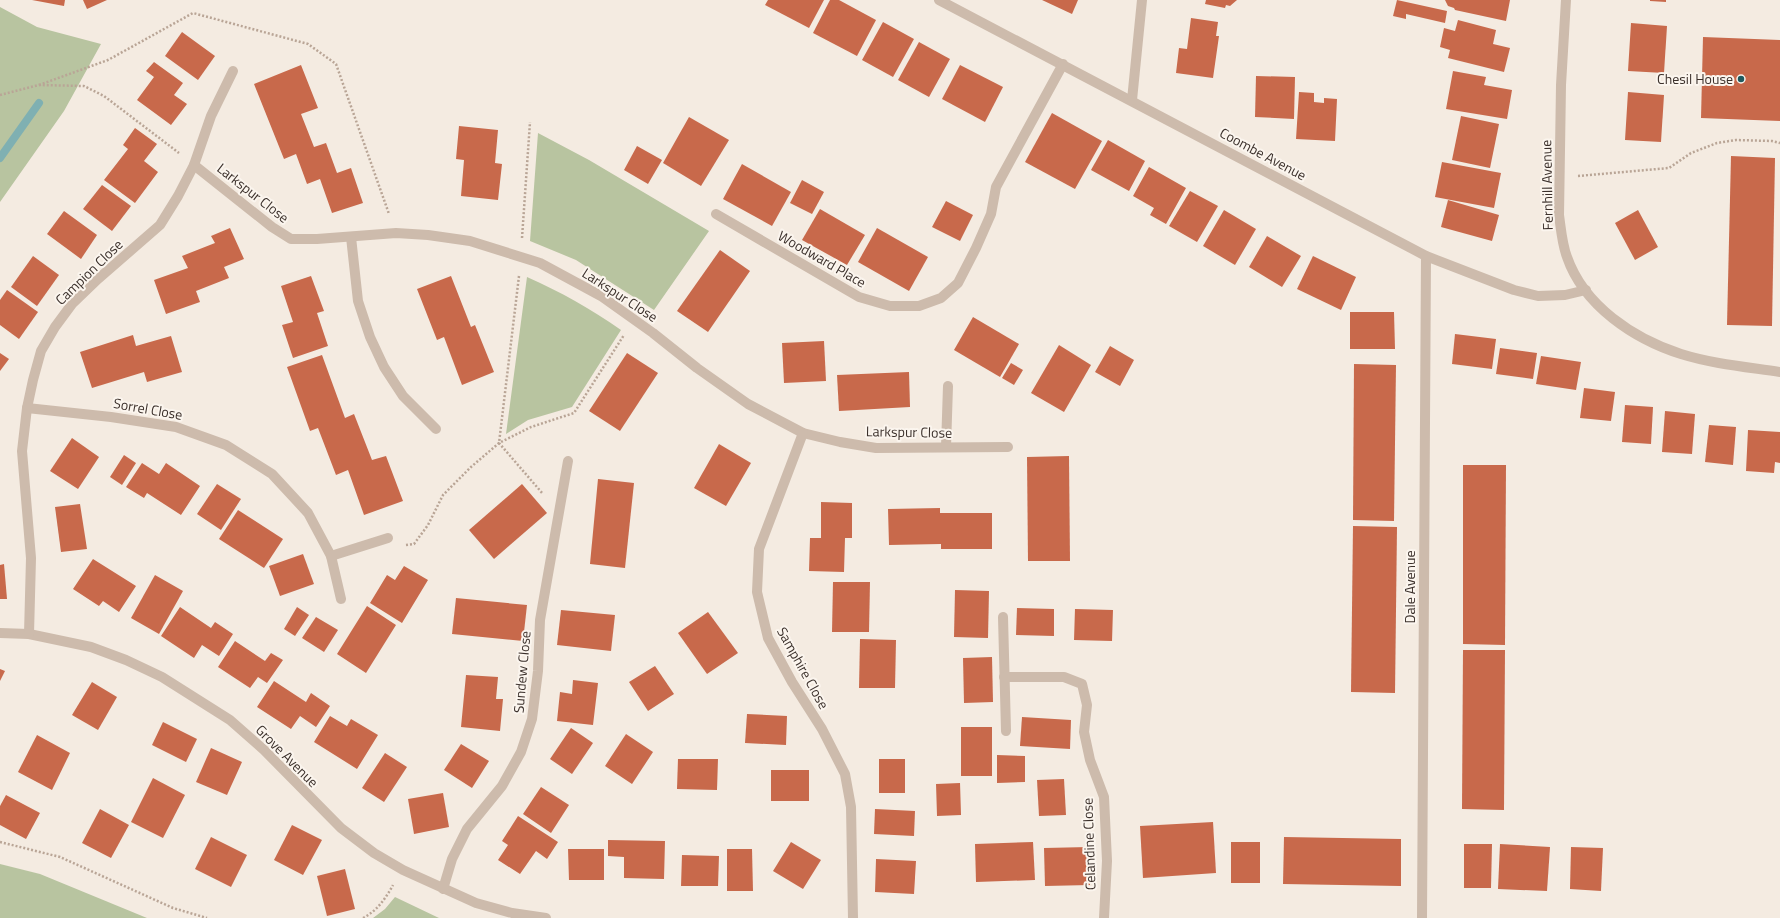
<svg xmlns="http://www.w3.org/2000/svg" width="1780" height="918" viewBox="0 0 1780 918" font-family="'Titillium Web',sans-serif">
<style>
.green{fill:#b8c4a0}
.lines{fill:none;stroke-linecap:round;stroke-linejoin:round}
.stream{stroke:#7fb0b2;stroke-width:8}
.building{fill:#c8694b}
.path{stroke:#b9a596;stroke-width:2.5;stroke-dasharray:2 2;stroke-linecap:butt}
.minor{stroke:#cdbbac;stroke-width:10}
.poi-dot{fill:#1f5a5e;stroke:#fbf5ee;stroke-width:1.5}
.labels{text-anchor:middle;stroke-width:4;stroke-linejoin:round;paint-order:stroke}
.poi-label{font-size:14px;fill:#3b302b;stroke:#fbf5ee;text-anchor:end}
.street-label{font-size:14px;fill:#3b302b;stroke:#fbf5ee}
</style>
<rect width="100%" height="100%" fill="#f4ebe1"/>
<g class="green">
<polygon points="0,7 37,27 101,44 64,111 0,202"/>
<polygon points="538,133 589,160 709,231 654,310 576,260 530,241"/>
<path d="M527,277C561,292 591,309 621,330L572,407L528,420L506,434Z"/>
<polygon points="0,864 40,874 147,918 0,918"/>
<polygon points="395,897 439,918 373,918 385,909"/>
</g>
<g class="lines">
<polyline class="stream" points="0,158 39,103"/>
</g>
<g class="building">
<polygon points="32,0 65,0 64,6"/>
<polygon points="83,0 107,0 87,9"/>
<polygon points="768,0 824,0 809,28 765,5"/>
<polygon points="830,0 839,0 876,20 857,56 813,33"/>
<polygon points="1042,0 1078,0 1072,14"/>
<polygon points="1206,0 1237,0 1230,6 1226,5 1225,8 1205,4"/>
<polygon points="1397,0 1447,11 1445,23 1406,14 1406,19 1393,16"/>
<polygon points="1445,0 1510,0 1506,21 1455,10 1454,8 1448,6"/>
<polygon points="1650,0 1666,0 1666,2 1650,1"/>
<polygon points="1191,18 1218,22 1216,36 1219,36 1213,78 1176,73 1179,48 1187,49"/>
<polygon points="1458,20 1496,30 1493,44 1510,48 1504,72 1448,58 1450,50 1440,47 1444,28 1455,31"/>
<polygon points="883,22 914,39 893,77 862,60"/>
<polygon points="1631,23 1667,26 1664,73 1628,71"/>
<polygon points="182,32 215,56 198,80 165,56"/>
<polygon points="1703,37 1780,40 1780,121 1701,118"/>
<polygon points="919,42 950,59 929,97 898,80"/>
<polygon points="154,62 183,83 174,95 187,104 171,125 137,100 154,77 146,71"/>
<polygon points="301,65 318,108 301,114 314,147 326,143 337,173 351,168 363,203 332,213 320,179 307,184 296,154 284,159 254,84"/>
<polygon points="960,65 1003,87 985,122 942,99"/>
<polygon points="1453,71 1486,77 1484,85 1512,90 1507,119 1446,109"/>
<polygon points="1256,76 1295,77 1294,119 1255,117"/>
<polygon points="1299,92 1314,93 1314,102 1324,103 1324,98 1337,99 1335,141 1296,139"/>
<polygon points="1628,92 1664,95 1661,142 1625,140"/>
<polygon points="1052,113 1102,141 1075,189 1025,162"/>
<polygon points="1461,116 1499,124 1490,168 1452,160"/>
<polygon points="689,117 729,140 701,186 663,163"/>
<polygon points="459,126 498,130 495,163 502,164 498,200 461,196 464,160 456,159"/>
<polygon points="135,128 157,144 144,161 158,172 135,203 104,180 128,149 123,145"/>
<polygon points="1108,140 1145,161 1129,191 1091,170"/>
<polygon points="637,146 662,160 648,184 624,170"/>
<polygon points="1731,156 1775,158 1772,326 1727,325"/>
<polygon points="1442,162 1501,173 1494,208 1435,197"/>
<polygon points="742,164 791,192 772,226 723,199"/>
<polygon points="1149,167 1186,188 1166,224 1150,215 1154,208 1133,196"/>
<polygon points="802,180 824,192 812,214 790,203"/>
<polygon points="102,185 131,206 112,231 83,209"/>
<polygon points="1190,191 1218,206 1197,242 1169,226"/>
<polygon points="1448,200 1499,215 1492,241 1441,227"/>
<polygon points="946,201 973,215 960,241 932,227"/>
<polygon points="820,209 865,235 847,265 802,240"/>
<polygon points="1224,210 1256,229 1235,265 1203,246"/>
<polygon points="1638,210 1658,247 1635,260 1615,223"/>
<polygon points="64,211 97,235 81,259 47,234"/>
<polygon points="230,228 244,259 224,267 229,278 196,291 200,302 166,314 154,280 188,268 182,256 215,243 211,236"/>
<polygon points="877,228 928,257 909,291 858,262"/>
<polygon points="1267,236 1301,256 1282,287 1249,267"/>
<polygon points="720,250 750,271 708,332 677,311"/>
<polygon points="33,256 59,275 37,306 11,287"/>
<polygon points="1313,256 1356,277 1341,310 1297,289"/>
<polygon points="311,276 324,311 317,313 328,346 293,358 282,325 293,322 281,286"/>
<polygon points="451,276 471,327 475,325 494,372 462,385 444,337 437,340 417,289"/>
<polygon points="7,290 38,312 19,339 0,325 0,300"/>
<polygon points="1350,312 1394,312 1395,349 1350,349"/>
<polygon points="973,317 1019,344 1000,377 954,350"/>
<polygon points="1455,334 1496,339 1492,369 1452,364"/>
<polygon points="133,335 136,346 171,336 182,372 147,382 144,372 92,388 80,352"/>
<polygon points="824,341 826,381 784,383 782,343"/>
<polygon points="1059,345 1091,365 1064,412 1031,393"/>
<polygon points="1110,346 1134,360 1120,386 1095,372"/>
<polygon points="1500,348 1537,353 1533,379 1496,374"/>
<polygon points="0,353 9,359 0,371"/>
<polygon points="627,353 658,373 620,431 589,411"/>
<polygon points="322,355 345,418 354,414 372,460 386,456 403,501 364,515 348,470 336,475 318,428 310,431 287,367"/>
<polygon points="1541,356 1581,362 1576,390 1536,384"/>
<polygon points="1011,363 1023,370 1014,385 1002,378"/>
<polygon points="1354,364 1396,365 1394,521 1353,520"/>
<polygon points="909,372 910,407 839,411 837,375"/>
<polygon points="1584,388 1615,392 1611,421 1580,418"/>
<polygon points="1625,405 1653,407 1651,444 1622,442"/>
<polygon points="1665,411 1695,414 1692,454 1662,452"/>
<polygon points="1709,425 1736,427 1733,465 1705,462"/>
<polygon points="1748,430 1780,432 1780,463 1775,462 1774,473 1746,471"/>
<polygon points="72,438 99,457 78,489 50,471"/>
<polygon points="719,444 751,463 726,506 694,488"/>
<polygon points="124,455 136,463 122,485 110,477"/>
<polygon points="1069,456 1070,561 1028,561 1027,457"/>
<polygon points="142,463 159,474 166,463 200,486 181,515 147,493 144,498 126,487"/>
<polygon points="1463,465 1506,465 1505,645 1463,644"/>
<polygon points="598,479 634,483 625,568 590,564"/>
<polygon points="217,484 241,499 221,530 197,514"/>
<polygon points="522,484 547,513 494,559 469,530"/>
<polygon points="821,502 852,503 852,538 845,538 844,572 809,571 810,538 821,538"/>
<polygon points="80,504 87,549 61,552 55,507"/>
<polygon points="940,508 940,513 992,513 992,549 941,549 941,544 889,545 888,509"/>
<polygon points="238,510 283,539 264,568 219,539"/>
<polygon points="1353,526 1397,527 1395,693 1351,692"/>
<polygon points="303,554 314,584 280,596 269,566"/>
<polygon points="93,559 136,586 119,612 103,601 99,606 73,589"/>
<polygon points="4,564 7,599 0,599 0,565"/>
<polygon points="404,566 428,580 402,623 370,603 387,575 395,580"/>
<polygon points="155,575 183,591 159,634 131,618"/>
<polygon points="833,582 870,582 869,632 832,632"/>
<polygon points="955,590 989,591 988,638 954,637"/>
<polygon points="456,598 527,605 523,641 452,634"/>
<polygon points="367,606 396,625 366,673 337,654"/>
<polygon points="180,607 211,628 215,622 233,634 219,656 202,645 194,658 161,636"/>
<polygon points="297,607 309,615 295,636 284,629"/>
<polygon points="1017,608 1054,609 1054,636 1016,635"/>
<polygon points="1075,609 1113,610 1112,641 1074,640"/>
<polygon points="561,610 615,615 611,651 557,645"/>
<polygon points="708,612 738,653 707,674 678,633"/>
<polygon points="316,617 338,630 324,652 302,638"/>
<polygon points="860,639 896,640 895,688 859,688"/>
<polygon points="235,641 265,661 271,653 283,660 267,683 258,677 250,688 218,667"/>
<polygon points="1463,650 1505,650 1504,810 1462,809"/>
<polygon points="992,657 993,702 964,703 963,658"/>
<polygon points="655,666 674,694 648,711 629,682"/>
<polygon points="0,669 5,671 0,681"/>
<polygon points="466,675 498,677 496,699 503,699 500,731 461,727"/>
<polygon points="573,680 598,683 593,725 557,721 560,692 572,694"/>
<polygon points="274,681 306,702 311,693 330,706 316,727 300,716 291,729 257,707"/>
<polygon points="92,682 117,697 98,730 72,715"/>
<polygon points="747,714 787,716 786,745 745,743"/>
<polygon points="330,716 347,726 351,719 378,735 357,769 314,742"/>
<polygon points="1022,717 1071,720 1070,749 1020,746"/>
<polygon points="163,722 197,739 186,762 152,745"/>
<rect x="961" y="727" width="31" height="49"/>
<polygon points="571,728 593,743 572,774 550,759"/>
<polygon points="626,734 653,752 632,784 605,766"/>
<polygon points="37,735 70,753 52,790 18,772"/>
<polygon points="461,744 489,761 472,788 444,770"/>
<polygon points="211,748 242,762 227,795 196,782"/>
<polygon points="385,753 407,767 384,802 362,788"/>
<polygon points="997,755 1025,756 1025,782 997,783"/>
<polygon points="678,759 718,759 717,790 677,789"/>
<rect x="879" y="759" width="26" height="34"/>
<rect x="771" y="770" width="38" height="31"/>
<polygon points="153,778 185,795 163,838 131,822"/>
<polygon points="1064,779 1066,815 1039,816 1037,780"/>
<polygon points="960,783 961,815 937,816 936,784"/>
<polygon points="541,787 569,805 551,833 523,814"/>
<polygon points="443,793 449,827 414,834 408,799"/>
<polygon points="6,795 40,813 26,839 0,825 0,806"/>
<polygon points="100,809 129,825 111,858 82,843"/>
<polygon points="875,809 915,811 914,836 874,834"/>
<polygon points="518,816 558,842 547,859 536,851 520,874 498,860 508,845 502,841"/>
<polygon points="1213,822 1216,873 1143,878 1140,826"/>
<polygon points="292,825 322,840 303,875 274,860"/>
<polygon points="211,837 247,855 231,887 195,869"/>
<polygon points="1284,837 1401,839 1401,886 1283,884"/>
<polygon points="608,840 665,841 664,879 624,878 624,857 608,856"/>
<polygon points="791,842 821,860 803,889 773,871"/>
<polygon points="1033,842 1035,880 976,882 975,844"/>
<rect x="1231" y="842" width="29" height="41"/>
<polygon points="1464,844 1492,844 1491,888 1464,888"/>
<polygon points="1500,844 1550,847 1547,891 1498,889"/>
<polygon points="1089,847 1090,885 1045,886 1044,848"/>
<polygon points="1571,847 1603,848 1601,891 1570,889"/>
<polygon points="568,849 604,849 604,880 569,880"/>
<polygon points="727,849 752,849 753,891 727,891"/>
<polygon points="682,855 719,856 718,886 681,886"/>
<polygon points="876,859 916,861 914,894 875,892"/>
<polygon points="345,869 355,909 327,916 317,876"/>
</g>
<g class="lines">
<g class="path">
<polyline points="39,85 108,60 193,13 308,44 336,64 389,214"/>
<polyline points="0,95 39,85 84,86 104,96 179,153"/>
<polyline points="1578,176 1669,168 1691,153 1717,143 1736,140 1772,141 1780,143"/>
<polyline points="522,238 530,122"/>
<polyline points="519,276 499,443 543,494"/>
<polyline points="406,545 414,544 428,525 443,495 471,467 499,443 531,427 574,413 624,335"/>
<polyline points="0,842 60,857 173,908 207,918"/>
<path d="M363,918C377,911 386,898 393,885"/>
</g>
<g class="minor">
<polyline points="939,0 1426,256 1514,290 1538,296 1565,295 1586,290"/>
<path d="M1566,0L1561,85L1559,215C1561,229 1562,244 1567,257C1584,306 1634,339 1681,354C1713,364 1747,367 1780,372"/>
<polyline points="1132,100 1142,0"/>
<polyline points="194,165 272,227 291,239 317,239 396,233 428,235 470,241 540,263 601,296 653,333 697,368 748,404 803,433 840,442 876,448 1008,447"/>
<polyline points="716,214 859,297 890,306 919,306 941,298 958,283 976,248 991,214 996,187 1063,64"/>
<polyline points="351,237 358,301 370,337 384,367 403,396 436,429"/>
<polyline points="27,408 111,417 176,427 226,445 272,474 308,513 331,556 341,599"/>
<polyline points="803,433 759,549 757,592 768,638 792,682 822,729 845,774 851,807 853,918"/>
<polyline points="946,447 948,386"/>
<polyline points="331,556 388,538"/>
<polyline points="1003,617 1006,731"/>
<polyline points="0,633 29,634 91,647 126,660 162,677 230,720 264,750 341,828 374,853 403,870 476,903 512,913 546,918"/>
<polyline points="29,634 31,558 22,451 27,408 33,380 41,351 55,327 72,304 98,279 160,225 178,196 194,165 211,116 233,71"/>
<polyline points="1004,677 1064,677 1082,684 1087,705 1084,732 1090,760 1104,797 1107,861 1104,918"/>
<polyline points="443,889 452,859 467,829 502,786 521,752 532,719 538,671 540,620 568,461"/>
<polyline points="1422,918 1426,256"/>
</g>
</g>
<circle class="poi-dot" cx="1741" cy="79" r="4"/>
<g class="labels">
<g class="poi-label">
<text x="1733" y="84">Chesil House</text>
</g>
<g class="street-label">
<text transform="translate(1263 154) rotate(28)" y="5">Coombe Avenue</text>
<text transform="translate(1547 185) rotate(-91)" y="5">Fernhill Avenue</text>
<text transform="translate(253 193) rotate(38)" y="5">Larkspur Close</text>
<text transform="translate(822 259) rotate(30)" y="5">Woodward Place</text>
<text transform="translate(89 272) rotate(-44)" y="5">Campion Close</text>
<text transform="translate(620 295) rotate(33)" y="5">Larkspur Close</text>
<text transform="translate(148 409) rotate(10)" y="5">Sorrel Close</text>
<text transform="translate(909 432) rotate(1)" y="5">Larkspur Close</text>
<text transform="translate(1410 587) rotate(-90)" y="5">Dale Avenue</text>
<text transform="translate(803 668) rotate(61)" y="5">Samphire Close</text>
<text transform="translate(522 672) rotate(-85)" y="5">Sundew Close</text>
<text transform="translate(287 756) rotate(45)" y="5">Grove Avenue</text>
<text transform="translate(1089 844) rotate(-92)" y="5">Celandine Close</text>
</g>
</g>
</svg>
